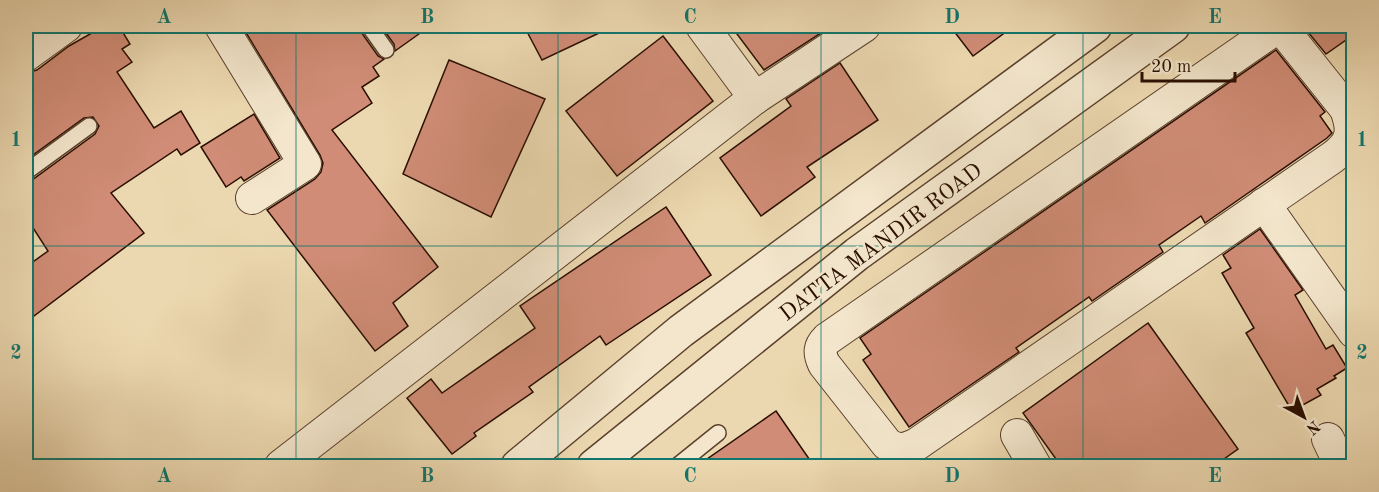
<svg xmlns="http://www.w3.org/2000/svg" width="1379" height="492" viewBox="0 0 1379 492" font-family="'Old Standard TT',serif">
<style>
.building{fill:#d08c76;stroke:#2a0e00;stroke-width:1.5}
.lines{fill:none;stroke-linecap:round;stroke-linejoin:round}
.service-casing{stroke:#5a402c;stroke-width:18}
.minor-casing{stroke:#5a402c;stroke-width:34}
.tertiary-casing{stroke:#5a402c;stroke-width:36}
.service{stroke:#f3e6cc;stroke-width:15}
.minor{stroke:#f3e6cc;stroke-width:32}
.tertiary{stroke:#f3e6cc;stroke-width:33}
.grid{fill:none;stroke:#0f766e;stroke-width:1.5;stroke-opacity:0.55}
.labels{text-anchor:middle;stroke-width:5;stroke-linejoin:round;paint-order:stroke}
.street-label{font-size:22px;fill:#2a0e00;stroke:#f3e6cc}
.neatline{fill:none;stroke:#0f766e;stroke-width:2}
.grid-label{font-size:20px;text-anchor:middle;font-weight:bold;fill:#0f766e}
</style>
<rect width="100%" height="100%" fill="#ecd8b0"/>
<filter id="stains"><feTurbulence type="fractalNoise" baseFrequency=".00333" numOctaves="4"/><feColorMatrix values="0 0 0 0 .2 0 0 0 0 .09 0 0 0 0 .02 0 0 0 .5 -.17"/></filter>
<radialGradient id="worn" r=".72"><stop offset=".6" stop-color="#630" stop-opacity="0"/><stop offset="1" stop-color="#630" stop-opacity=".3"/></radialGradient>
<g class="building">
<polygon points="104,26 119,26 130,44 122,49 132,62 117,72 154,128 181,111 200,143 181,155 177,149 111,193 144,233 26,322 26,267 48,251 26,217 26,182 32,180 95,134 99,126 93,117 84,118 26,160 26,73 37,70 69,46"/>
<polygon points="242,26 359,26 361,32 378,56 384,59 373,67 379,76 362,87 372,103 332,130 438,267 393,303 408,326 375,351 267,210 315,179 321,172 323,163 320,155"/>
<polygon points="381,26 430,26 395,51 394,44"/>
<polygon points="524,26 614,26 542,60"/>
<polygon points="731,26 816,26 821,33 764,70"/>
<polygon points="950,26 1014,26 973,56"/>
<polygon points="1303,26 1353,26 1353,35 1326,54"/>
<polygon points="663,36 713,101 617,176 566,111"/>
<polygon points="1276,50 1325,112 1320,116 1332,133 1327,138 1205,223 1201,216 1159,245 1163,252 1092,301 1089,297 1016,348 1019,352 909,427 863,360 871,354 860,338"/>
<polygon points="449,60 545,99 491,217 403,174"/>
<polygon points="840,63 878,120 807,167 815,177 761,216 720,158 791,106 786,99"/>
<polygon points="254,114 280,158 244,181 241,177 226,187 201,147"/>
<polygon points="666,207 711,275 606,345 600,336 529,387 533,392 474,433 476,436 452,454 407,398 431,379 442,393 535,328 520,306"/>
<polygon points="1260,229 1303,290 1295,295 1326,349 1333,345 1347,368 1334,376 1336,378 1317,389 1321,395 1292,411 1246,333 1254,328 1222,273 1231,268 1223,255"/>
<polygon points="1148,323 1238,449 1214,466 1061,466 1023,413"/>
<polygon points="776,411 814,466 697,466"/>
</g>
<g class="lines">
<defs>
<g id="service">
<polyline points="369,26 386,50"/>
<polyline points="26,172 89,126"/>
<polyline points="677,466 718,433"/>
</g>
<g id="minor">
<polyline points="221,26 305,164 252,198"/>
<polyline points="702,26 755,98"/>
<path d="M1279,26L827,339C819,347 819,353 824,364L887,444C898,451 905,450 917,444L1333,157C1353,142 1354,131 1346,109L1354,104"/>
<polyline points="1280,26 1346,109"/>
<polyline points="26,55 66,26"/>
<polyline points="1264,204 1354,332"/>
<polyline points="1017,435 1035,466"/>
<polyline points="1328,439 1341,466"/>
<polyline points="281,466 755,98 864,26"/>
</g>
<g id="tertiary">
<polyline points="518,466 681,331 1095,26"/>
<polyline points="594,466 857,254 1173,26"/>
</g>
</defs>
<use href="#service" class="service-casing"/>
<use href="#minor" class="minor-casing"/>
<use href="#tertiary" class="tertiary-casing"/>
<use href="#service" class="service"/>
<use href="#minor" class="minor"/>
<use href="#tertiary" class="tertiary"/>
</g>
<path class="grid" d="M296,26V466M558,26V466M821,26V466M1083,26V466M26,246H1354"/>
<g class="labels">
<g class="street-label">
<text transform="translate(880 241) rotate(-37)" y="8">DATTA MANDIR ROAD</text>
</g>
</g>
<rect width="1379" height="492" fill="none" stroke="#ecd8b0" stroke-width="66"/>
<g transform="translate(1304 417) rotate(139)" stroke="#f3e6cc" stroke-width="4.5" paint-order="stroke">
<path d="M0-4.5L10 22L0 15L-10 22Z" fill="#2a0e00"/>
<text y="-9" font-size="16" font-weight="bold" text-anchor="middle" fill="#2a0e00">N</text>
</g>
<path d="M1142 72v9h93v-9" fill="none" stroke="#2a0e00" stroke-width="3"/>
<text x="1151" y="72" font-size="18" fill="#2a0e00" stroke="#f3e6cc" stroke-width="4.5" paint-order="stroke">20 m</text>
<rect x="33" y="33" width="1313" height="426" class="neatline"/>
<g class="grid-label">
<text x="164" y="23">A</text>
<text x="427" y="23">B</text>
<text x="690" y="23">C</text>
<text x="952" y="23">D</text>
<text x="1215" y="23">E</text>
<text x="16" y="146">1</text>
<text x="1362" y="146">1</text>
<text x="16" y="359">2</text>
<text x="1362" y="359">2</text>
<text x="164" y="482">A</text>
<text x="427" y="482">B</text>
<text x="690" y="482">C</text>
<text x="952" y="482">D</text>
<text x="1215" y="482">E</text>
</g>
<rect width="100%" height="100%" filter="url(#stains)"/>
<rect width="100%" height="100%" fill="url(#worn)"/>
</svg>
